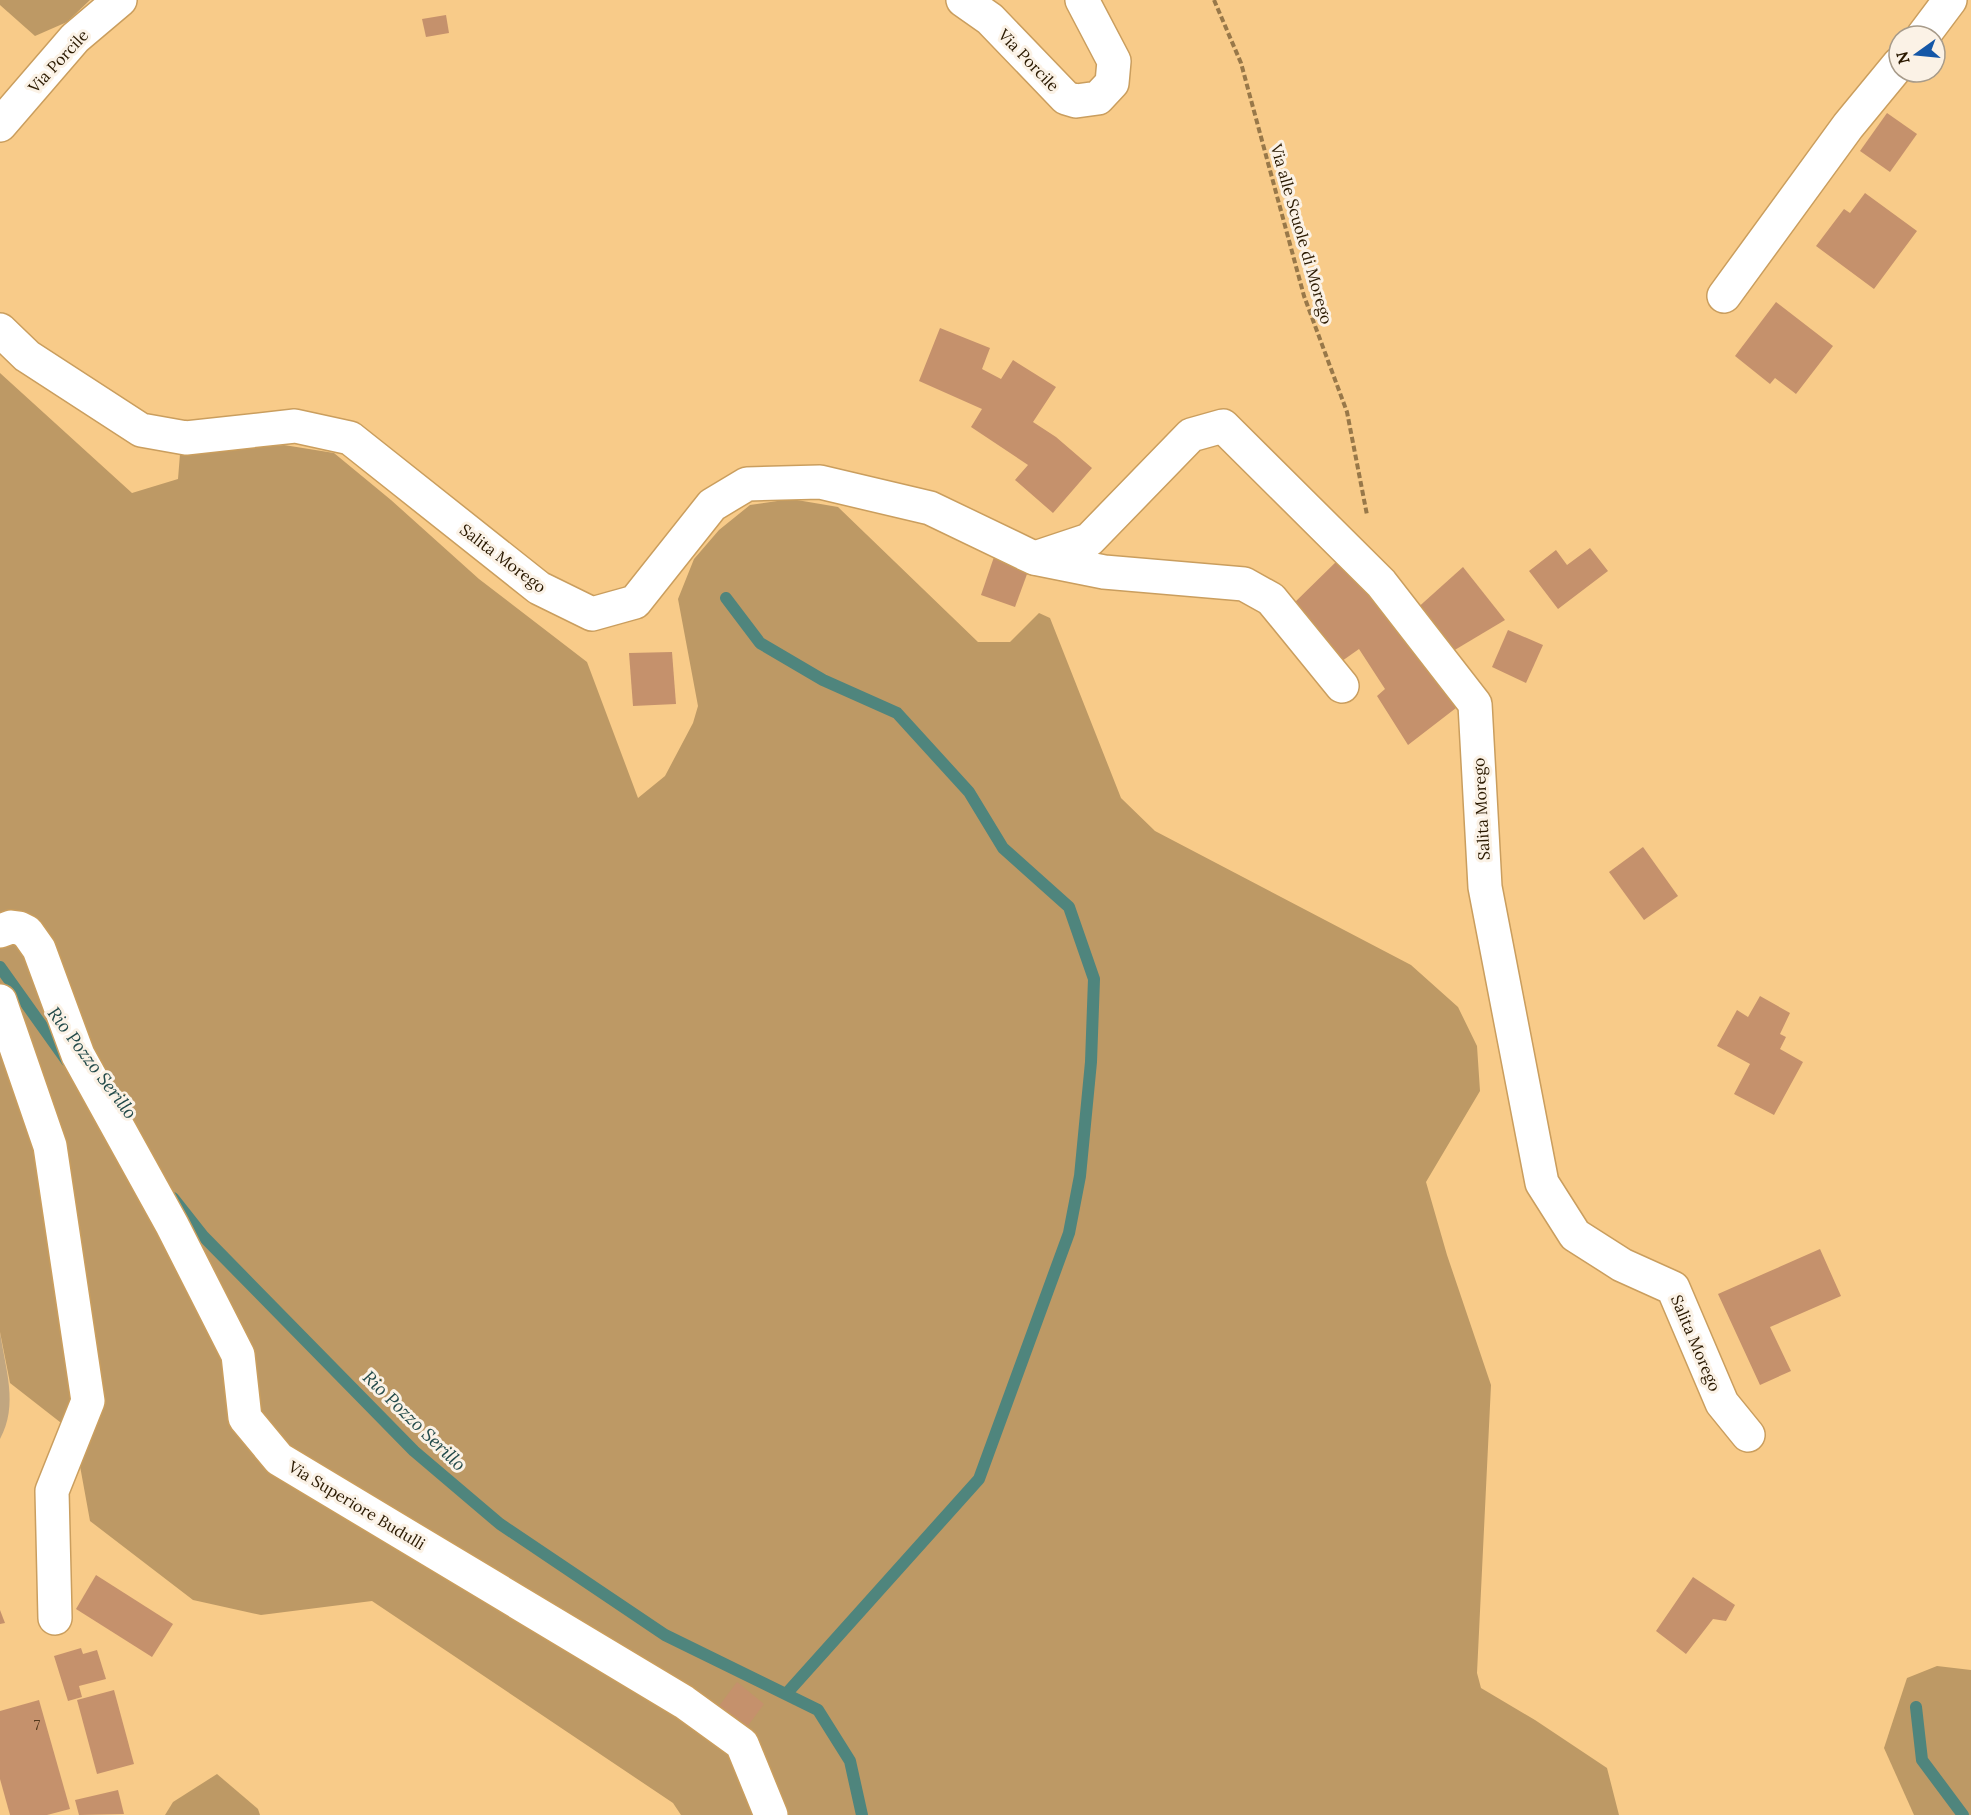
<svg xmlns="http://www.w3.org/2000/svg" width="1971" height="1815" viewBox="0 0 1971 1815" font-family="Lora,serif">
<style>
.green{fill:#c1a680}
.forest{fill:#bd9965}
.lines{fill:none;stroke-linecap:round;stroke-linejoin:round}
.stream{stroke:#4f857d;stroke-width:12}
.building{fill:#c5916c}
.minor-casing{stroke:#ca9e5e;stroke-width:36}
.path{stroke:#987849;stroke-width:4;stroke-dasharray:6 3;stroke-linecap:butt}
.minor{stroke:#fff;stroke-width:33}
.labels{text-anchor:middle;stroke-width:6;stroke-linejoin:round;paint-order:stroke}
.number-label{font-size:14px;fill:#51371b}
.street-label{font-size:16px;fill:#2a1900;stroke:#fbf2e6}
.water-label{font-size:18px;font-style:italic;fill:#224a4a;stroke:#fbf2e6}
</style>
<rect width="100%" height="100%" fill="#f8cb89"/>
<path class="green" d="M0,1332C5,1368 19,1405 0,1439Z"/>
<g class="forest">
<polygon points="0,0 90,0 67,22 35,36 0,5"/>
<polygon points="0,373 132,493 178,479 180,454 284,445 334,453 391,500 479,579 587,662 638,798 665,776 693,723 698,706 678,599 694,559 719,530 750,505 791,499 838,507 978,642 1010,642 1039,613 1050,618 1121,798 1155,831 1411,965 1458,1007 1477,1046 1480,1091 1426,1182 1447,1255 1491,1385 1477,1673 1481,1688 1535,1720 1607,1768 1619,1815 681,1815 673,1803 372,1601 261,1615 193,1600 90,1521 74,1433 10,1383 0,1332"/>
<polygon points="1937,1666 1971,1670 1971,1815 1914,1815 1884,1748 1907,1678"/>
<polygon points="217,1774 258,1809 260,1815 165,1815 173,1802"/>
</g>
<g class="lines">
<g class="stream">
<polyline points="726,598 760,643 823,680 897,713 969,792 1003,848 1069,907 1094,979 1091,1062 1080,1176 1069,1233 979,1479 787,1693"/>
<polyline points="0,967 67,1061"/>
<polyline points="173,1198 203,1236 414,1451 500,1524 665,1635 818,1710 850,1761 862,1815"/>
<polyline points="1916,1707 1922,1760 1963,1815"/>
</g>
</g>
<g class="building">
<polygon points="446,15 449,33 426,37 422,19"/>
<polygon points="1887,113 1917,134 1890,172 1860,151"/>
<polygon points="1865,193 1917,231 1874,289 1816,246 1844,209 1850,213"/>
<polygon points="1776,302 1833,346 1796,394 1775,378 1770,384 1735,356"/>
<polygon points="940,328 990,348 982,369 1001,379 1013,360 1056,387 1033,422 1056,437 1092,468 1053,513 1015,480 1028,465 971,427 982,409 919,381"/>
<polygon points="1590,548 1608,571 1558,609 1529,571 1556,550 1567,565"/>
<polygon points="995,554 1030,566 1015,607 981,595"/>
<polygon points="1341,557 1412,630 1456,708 1408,745 1377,696 1385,689 1359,649 1342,661 1290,607"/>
<polygon points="1463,567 1505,620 1448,654 1414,611"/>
<polygon points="1508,630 1543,645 1526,683 1492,667"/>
<polygon points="672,652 676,704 633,706 629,653"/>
<polygon points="1643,847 1678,896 1644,920 1609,872"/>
<polygon points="1760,996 1790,1013 1780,1034 1786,1037 1780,1049 1803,1062 1774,1115 1734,1094 1750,1064 1717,1046 1737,1010 1748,1017"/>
<polygon points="1820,1249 1841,1296 1770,1327 1791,1371 1760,1385 1718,1294"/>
<polygon points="96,1575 173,1624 152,1657 76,1609"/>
<polygon points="1693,1577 1735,1605 1726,1621 1713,1619 1686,1654 1656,1631"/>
<polygon points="0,1610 5,1623 0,1624"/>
<polygon points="81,1648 83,1654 97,1650 106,1679 79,1686 82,1697 68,1701 54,1656"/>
<polygon points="737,1682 764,1704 747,1727 719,1706"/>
<polygon points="114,1690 134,1764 97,1774 77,1700"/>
<polygon points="39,1700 70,1809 47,1815 10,1815 0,1779 0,1711"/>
<polygon points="118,1790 124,1814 79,1815 75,1800"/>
</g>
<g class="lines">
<defs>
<g id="minor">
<polyline points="963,0 990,19 1066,98 1076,101 1098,98 1112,83 1114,61 1082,0"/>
<polyline points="1923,36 1950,0"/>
<polyline points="0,125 75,38 120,0"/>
<polyline points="1724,296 1848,126 1899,64"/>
<polyline points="0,330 27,356 141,430 186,438 295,426 350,438 539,588 592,614 635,602 712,505 747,484 820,482 930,508 1034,558 1104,572 1244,584 1271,599 1342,686"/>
<polyline points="1035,558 1089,540 1191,435 1223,426 1381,583 1475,704 1485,887 1542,1183 1575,1235 1622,1265 1673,1288 1722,1403 1748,1435"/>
<polyline points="0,931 11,927 19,928 27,932 39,949 78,1055 172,1225 238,1355 245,1418 279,1459 684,1702 742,1744 771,1815"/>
<polyline points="0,1001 50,1146 88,1401 52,1491 55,1618"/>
</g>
</defs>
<use href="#minor" class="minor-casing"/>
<polyline class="path" points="1214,0 1241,63 1304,296 1347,412 1367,515"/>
<use href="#minor" class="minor"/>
</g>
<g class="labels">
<g class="number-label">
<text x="37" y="1730">7</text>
</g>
<g class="street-label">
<text transform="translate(1029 60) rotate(46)" y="6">Via Porcile</text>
<text transform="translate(58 61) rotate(-47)" y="6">Via Porcile</text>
<text transform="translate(1302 234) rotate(74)" y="6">Via alle Scuole di Morego</text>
<text transform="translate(503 558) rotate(37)" y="6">Salita Morego</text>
<text transform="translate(1481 809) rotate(-93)" y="6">Salita Morego</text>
<text transform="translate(1696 1343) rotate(67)" y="6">Salita Morego</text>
<text transform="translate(357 1505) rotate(31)" y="6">Via Superiore Budulli</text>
</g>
<g class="water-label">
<text transform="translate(92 1063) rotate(53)" y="6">Rio Pozzo Serillo</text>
<text transform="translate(414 1421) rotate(44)" y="6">Rio Pozzo Serillo</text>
</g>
</g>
<g transform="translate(1917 54) rotate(255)"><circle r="28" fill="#fbf2e6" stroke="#a79b8a" stroke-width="1.5"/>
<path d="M0-4.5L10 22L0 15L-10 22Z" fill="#1457a7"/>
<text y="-9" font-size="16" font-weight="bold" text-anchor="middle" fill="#2a1900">N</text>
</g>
</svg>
